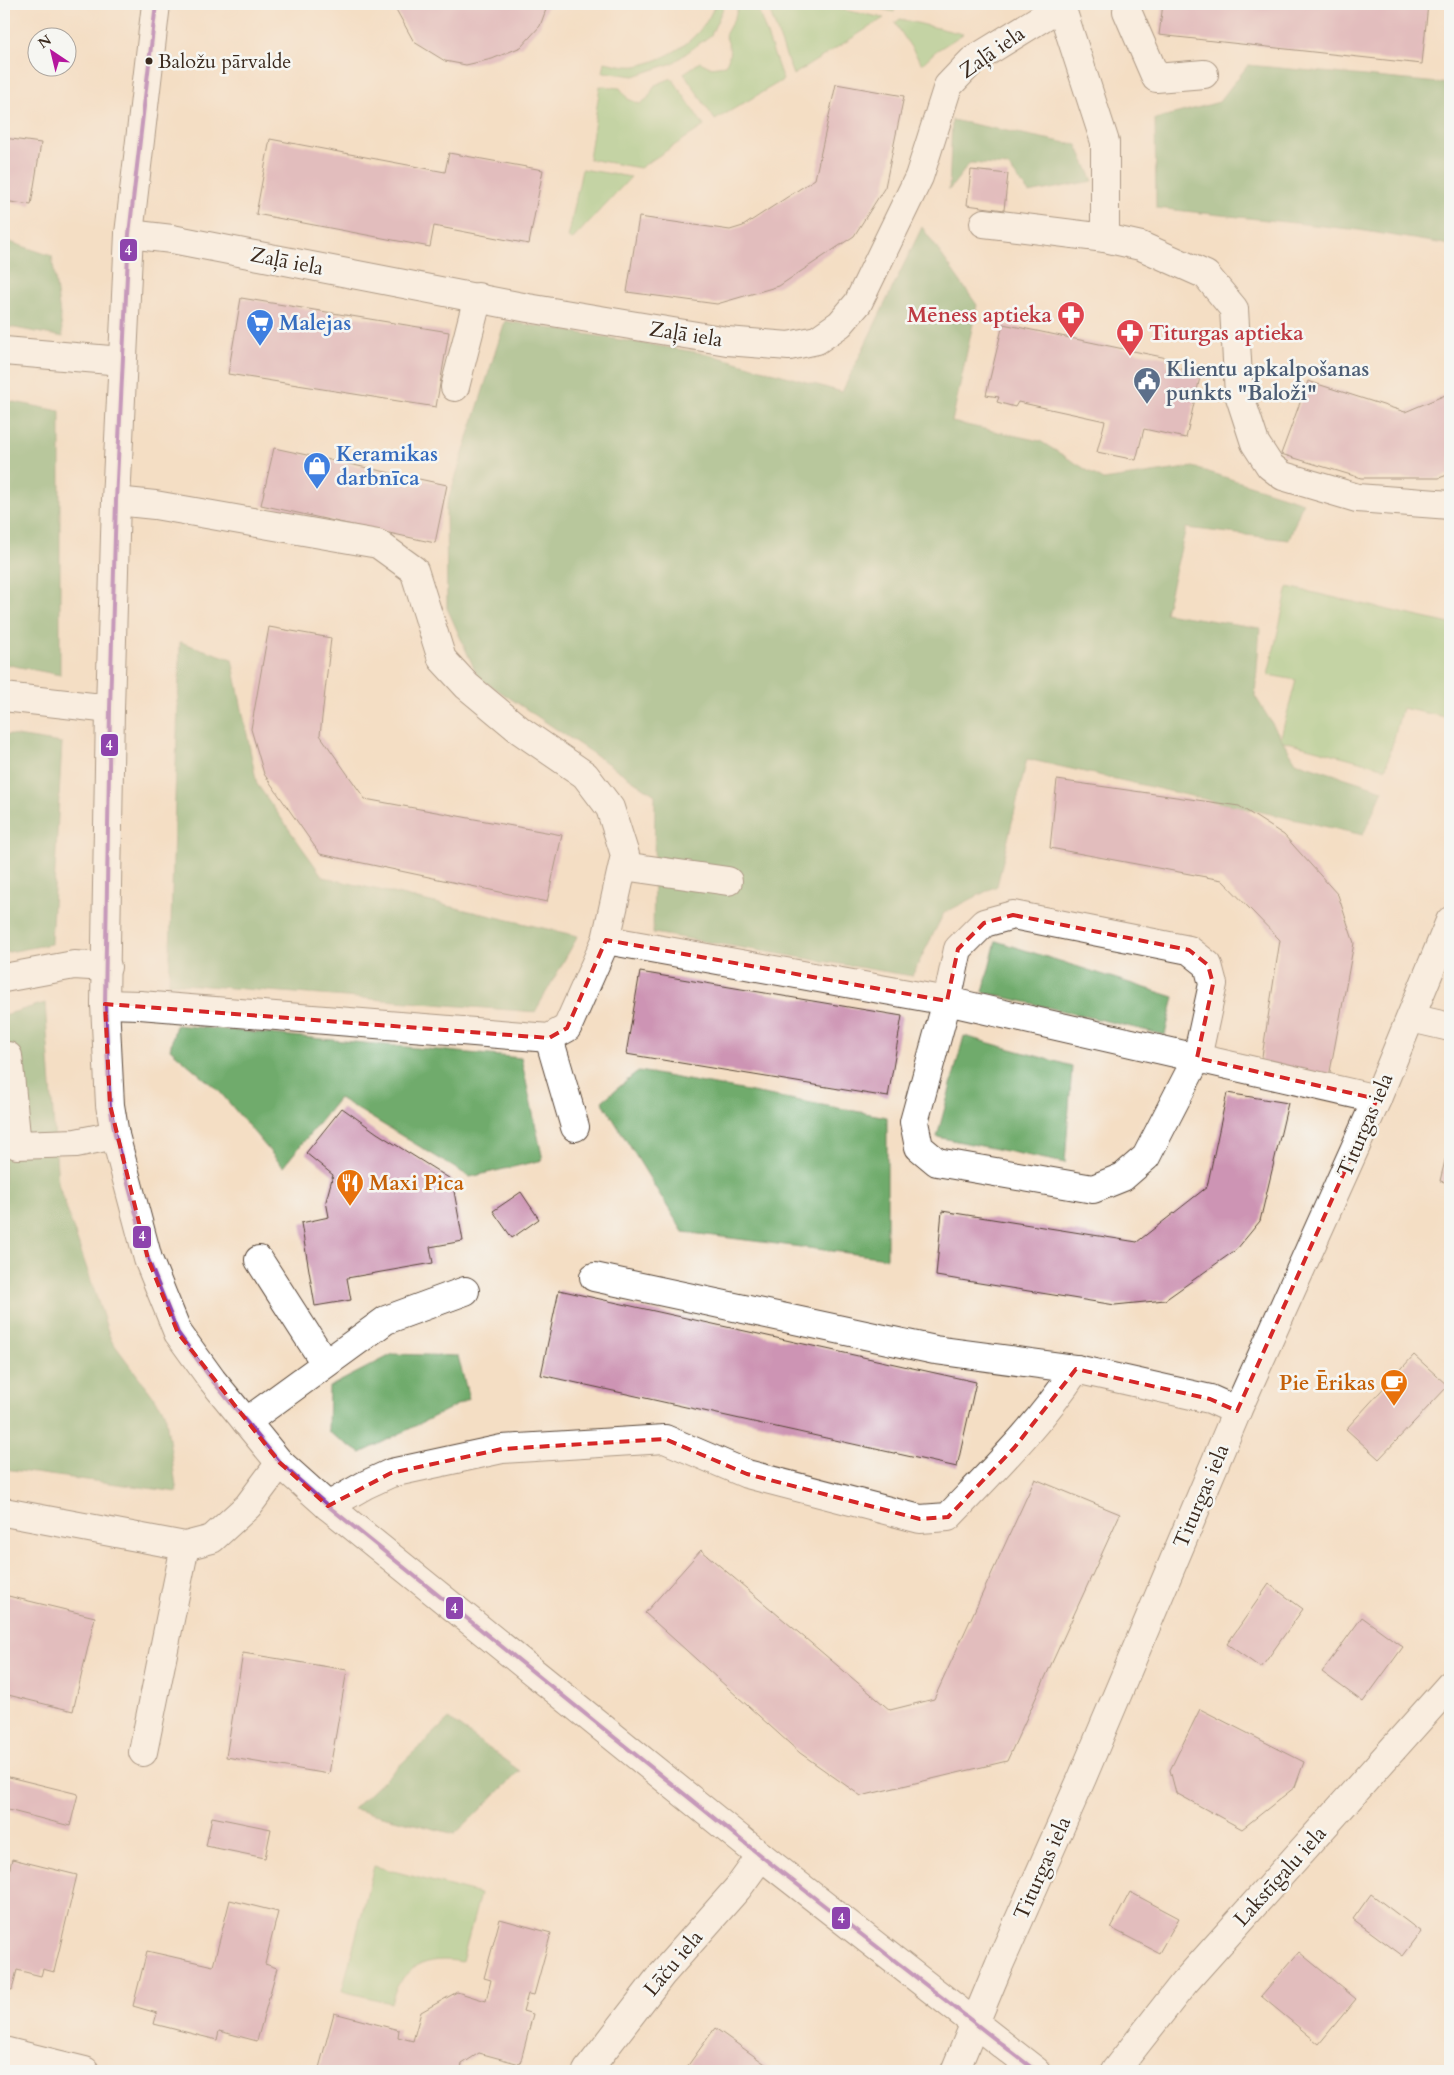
<svg xmlns="http://www.w3.org/2000/svg" width="1454" height="2075" viewBox="0 0 1454 2075" font-family="Cardo,serif">
<style>
.green{fill:#8ac67c;stroke:#62784d}
.forest{fill:#6fab6c;stroke:#556a45}
.building{fill:#cd94b4}
.lines{fill:none;stroke-linecap:round;stroke-linejoin:round}
.minor-casing{stroke:#574537;stroke-width:30}
.minor{stroke:#fff;stroke-width:28}
.bus-1-casing{stroke:#f6f6f2;stroke-width:8}
.bus-1{stroke:#8e44ad;stroke-width:4}
.marked{fill:none;stroke:#d62828;stroke-width:4;stroke-dasharray:10 6;stroke-linejoin:round}
.bus-dot{fill:#3b2a1e;stroke:#f6f6f2;stroke-width:2}
.labels{text-anchor:middle;stroke-width:5;stroke-linejoin:round;paint-order:stroke}
.bus-label{font-size:20px;fill:#3b2a1e;stroke:#f6f6f2;text-anchor:start}
.street-label{font-size:21px;fill:#3b2a1e;stroke:#f6f6f2}
.health-label{font-size:21px;font-weight:bold;fill:#be3a42;stroke:#f6f6f2;text-anchor:end}
.shop-label{font-size:21px;font-weight:bold;fill:#366cbe;stroke:#f6f6f2;text-anchor:start}
.service-label{font-size:21px;font-weight:bold;fill:#4e5e75;stroke:#f6f6f2;text-anchor:start}
.food-label{font-size:21px;font-weight:bold;fill:#c56008;stroke:#f6f6f2;text-anchor:start}
.line-badge{stroke:#f6f6f2;stroke-width:2}
.badge-label{font-size:14px;text-anchor:middle;font-weight:bold;fill:#fff}
</style>
<rect width="100%" height="100%" fill="#f6f6f2"/>
<filter id="ink" filterUnits="userSpaceOnUse"><feTurbulence type="fractalNoise" baseFrequency=".02" numOctaves="2"/><feDisplacementMap in="SourceGraphic" scale="10" xChannelSelector="R" yChannelSelector="G"/><feConvolveMatrix kernelMatrix="1 2 1 2 8 2 1 2 1" color-interpolation-filters="sRGB"/></filter>
<filter id="wash" filterUnits="userSpaceOnUse"><feTurbulence type="fractalNoise" baseFrequency=".0096" numOctaves="4" result="noise"/><feDisplacementMap in="SourceGraphic" scale="20" xChannelSelector="R" yChannelSelector="G"/><feGaussianBlur stdDeviation="1.12" result="paint"/><feColorMatrix in="noise" values="0 0 0 0 0 0 0 0 0 0 0 0 0 0 0 0 0 1.4 0 .05"/><feComposite in="paint" operator="in"/></filter>
<g filter="url(#wash)">
<rect width="100%" height="100%" fill="#f4dec4"/>
<g class="green">
<path d="M715,4H725L711,35L673,63L634,76L603,72L605,62C614,64 627,67 636,66C670,59 703,38 715,4Z"/>
<path d="M739,4H756L783,80L715,120L684,73L700,62L710,67L725,65C732,55 730,46 725,35L735,17Z"/>
<polygon points="767,4 813,4 884,18 793,75"/>
<polygon points="860,4 896,4 894,12"/>
<polygon points="900,19 963,34 936,51 922,64 895,23"/>
<polygon points="672,78 704,126 640,168 589,159 600,86 620,88 628,99 640,104 648,98 655,85"/>
<polygon points="582,169 631,177 572,240 568,238"/>
<polygon points="1288,587 1450,624 1450,696 1445,717 1402,708 1386,768 1280,740 1296,680 1268,675"/>
<path d="M374,1866L480,1894L462,1962C427,1955 400,1967 391,2003L342,1991Z"/>
</g>
<g class="forest">
<polygon points="1248,65 1450,84 1450,245 1359,230 1156,208 1155,119 1219,102"/>
<polygon points="952,120 1077,145 1093,181 1029,193 1008,166 970,163 949,190"/>
<polygon points="922,227 977,305 952,422 1040,441 1103,480 1193,467 1303,502 1289,540 1186,528 1165,613 1260,628 1255,696 1296,762 1383,790 1363,835 1027,759 997,886 944,913 912,976 653,933 655,795 478,677 447,608 446,507 505,321 708,354 842,392"/>
<polygon points="4,240 52,256 63,337 4,326"/>
<polygon points="4,400 60,411 60,675 4,664"/>
<polygon points="180,642 232,659 257,784 323,877 578,936 535,1012 169,983"/>
<polygon points="4,734 62,743 51,944 4,953"/>
<polygon points="996,941 1174,997 1165,1035 983,992"/>
<polygon points="45,1003 58,1183 111,1340 165,1412 177,1492 4,1469 4,1015"/>
<polygon points="176,1025 521,1058 543,1160 470,1177 339,1098 283,1167 220,1092 170,1049"/>
<polygon points="964,1036 1072,1066 1065,1163 937,1137"/>
<polygon points="639,1071 887,1117 887,1258 683,1232 602,1101"/>
<polygon points="393,1354 458,1356 469,1399 361,1453 328,1432 329,1387"/>
<polygon points="449,1719 520,1771 455,1834 353,1809"/>
</g>
<g id="blocks">
<g class="building">
<polygon points="393,4 548,4 540,26 521,47 492,59 466,65 445,61 414,42"/>
<polygon points="1163,4 1428,4 1422,64 1159,35"/>
<polygon points="836,84 904,96 885,187 854,236 779,286 717,304 627,292 639,217 730,230 743,226 815,179"/>
<polygon points="4,138 41,143 31,205 4,201"/>
<polygon points="270,139 445,172 449,153 543,170 529,244 434,226 430,247 256,214"/>
<polygon points="971,170 1008,174 1004,210 967,205"/>
<polygon points="241,298 449,332 436,407 228,374"/>
<polygon points="1003,324 1167,358 1167,366 1201,373 1186,438 1144,429 1136,460 1097,452 1105,421 1018,402 1015,407 997,402 999,397 986,395"/>
<polygon points="1308,381 1405,412 1450,393 1450,474 1439,478 1361,478 1281,454"/>
<polygon points="274,448 447,485 435,543 261,505"/>
<polygon points="269,627 331,638 320,735 365,799 562,835 547,902 320,854 264,774 251,729"/>
<polygon points="1057,780 1239,806 1284,835 1338,895 1354,943 1329,1077 1261,1063 1280,940 1222,880 1050,848"/>
<polygon points="640,972 902,1016 888,1097 626,1054"/>
<polygon points="1227,1093 1288,1103 1260,1221 1237,1249 1165,1300 1115,1305 936,1276 942,1211 1137,1242 1207,1187"/>
<polygon points="342,1108 377,1133 452,1180 463,1241 430,1247 433,1263 347,1278 351,1300 315,1306 301,1223 329,1217 326,1201 333,1175 306,1153"/>
<polygon points="1450,1140 1450,1183 1440,1181"/>
<polygon points="521,1192 539,1219 512,1238 493,1211"/>
<polygon points="559,1290 976,1382 957,1467 541,1375"/>
<polygon points="1414,1355 1448,1386 1379,1459 1346,1429"/>
<polygon points="1035,1479 1120,1514 1007,1761 861,1796 800,1753 645,1613 701,1550 890,1710 934,1699"/>
<polygon points="1269,1584 1303,1609 1261,1668 1227,1644"/>
<polygon points="4,1595 95,1617 73,1711 4,1694"/>
<polygon points="1362,1617 1403,1647 1363,1702 1322,1672"/>
<polygon points="243,1653 347,1670 329,1774 226,1757"/>
<polygon points="1200,1709 1304,1762 1295,1787 1242,1829 1176,1793 1170,1770"/>
<polygon points="5,1776 78,1794 70,1826 4,1809"/>
<polygon points="212,1817 271,1829 265,1858 206,1846"/>
<polygon points="12,1859 77,1875 54,1972 43,1969 41,1976 17,1970 12,1990 4,1988 4,1893"/>
<polygon points="1130,1892 1179,1918 1159,1953 1111,1928"/>
<polygon points="1371,1894 1421,1932 1403,1956 1353,1919"/>
<polygon points="230,1900 278,1912 265,1964 277,1968 257,2041 219,2031 217,2040 154,2024 157,2013 133,2006 147,1951 213,1966"/>
<polygon points="500,1919 551,1933 534,1995 528,1994 523,2011 533,2014 520,2064 479,2053 462,2064 460,2071 330,2071 319,2068 334,2013 399,2030 398,2037 413,2041 421,2012 457,1992 486,2001 491,1980 484,1978"/>
<polygon points="1299,1952 1356,1999 1319,2044 1261,1996"/>
<polygon points="715,2028 775,2071 684,2071"/>
</g>
</g>
</g>
<g filter="url(#ink)">
<use href="#blocks" fill-opacity="0" stroke="#574537" stroke-width="1"/>
<g class="lines">
<defs>
<g id="minor">
<polyline points="156,4 129,234 116,501 110,709 105,1004 110,1105 115,1135 148,1259 178,1333 212,1380 280,1463 328,1506 761,1856 1036,2071"/>
<polyline points="1128,4 1127,11 1156,78 1204,74"/>
<polyline points="1061,6 1105,142 1105,238"/>
<polyline points="984,223 1105,238 1141,246 1206,275 1234,309 1239,394 1255,443 1270,466 1283,476 1357,498 1450,505"/>
<polyline points="129,234 172,239 528,308 727,341 789,346 817,340 840,324 858,303 919,177 948,86 972,61 1061,6 1061,4"/>
<polyline points="4,351 122,361"/>
<polyline points="455,387 478,297"/>
<polyline points="116,501 155,505 378,544 414,570 442,659 467,686 521,731 585,775 610,808 625,855 606,940 947,1001 1377,1099"/>
<polyline points="4,697 110,709"/>
<polyline points="623,866 728,881"/>
<polygon points="1013,915 1189,950 1208,965 1213,984 1197,1058 1146,1157 1123,1177 1093,1189 937,1162 919,1147 914,1122 947,1001 958,949 984,923"/>
<polyline points="4,978 74,965 107,967"/>
<polyline points="105,1004 140,1005 549,1038 567,1028 606,940"/>
<polyline points="1411,1018 1450,1027"/>
<polyline points="549,1038 575,1127"/>
<polyline points="8,1056 17,1145 76,1143 115,1135"/>
<polyline points="259,1260 325,1363"/>
<polyline points="594,1277 935,1350 1076,1369 1210,1399 1237,1411"/>
<polyline points="246,1422 386,1320 465,1291"/>
<path d="M328,1506L365,1485L391,1473L502,1449L665,1439L747,1474L920,1519L948,1517C993,1470 1040,1424 1076,1369"/>
<polyline points="4,1512 185,1546 212,1539 248,1506 280,1463"/>
<polyline points="143,1752 185,1546"/>
<polyline points="4,2051 85,2071"/>
<polyline points="587,2071 662,1974 738,1888 761,1856"/>
<polyline points="955,2071 999,1965 1082,1778 1237,1411 1377,1099 1450,921"/>
<polyline points="1115,2071 1184,1983 1450,1685"/>
</g>
</defs>
<use href="#minor" class="minor-casing"/>
<use href="#minor" class="minor"/>
<defs>
<polyline id="bus-1" points="156,4 129,234 116,501 110,709 105,1004 110,1105 115,1135 148,1259 178,1333 212,1380 280,1463 328,1506 761,1856 1036,2071"/>
</defs>
<use href="#bus-1" class="bus-1-casing"/>
<use href="#bus-1" class="bus-1"/>
</g>
</g>
<path d="M0 0H1454V2075H0ZM1013,915L1189,950L1208,965L1213,984L1197,1058L1377,1099L1237,1411L1210,1399L1076,1369L1014,1448L948,1517L920,1519L747,1474L665,1439L502,1449L391,1473L328,1506L280,1463L178,1333L148,1259L110,1105L105,1004L549,1038L567,1028L606,940L947,1001L958,949L984,923Z" fill="#f4dec4" fill-opacity=".55" fill-rule="evenodd"/>
<path class="marked" d="M1013,915L1189,950L1208,965L1213,984L1197,1058L1377,1099L1237,1411L1210,1399L1076,1369L1014,1448L948,1517L920,1519L747,1474L665,1439L502,1449L391,1473L328,1506L280,1463L178,1333L148,1259L110,1105L105,1004L549,1038L567,1028L606,940L947,1001L958,949L984,923Z"/>
<defs>
<symbol id="pharmacy-pin" viewBox="-11 -11 22 30"><path d="M0 17L-7.5 6A9.5 9.5 0 1 1 7.5 6Z" fill="#e0444e" stroke="#f6f6f2"/><path d="M-2-6h4v4h4v4h-4v4h-4v-4h-4v-4h4Z" fill="#fff"/></symbol>
<symbol id="supermarket-pin" viewBox="-11 -11 22 30"><path d="M0 17L-7.5 6A9.5 9.5 0 1 1 7.5 6Z" fill="#3f7fe0" stroke="#f6f6f2"/><path d="M-6-5.5h2.5l.6 2H6L4.5 2H-2.5L-4.4-4H-6ZM-1.5 3.2a1.3 1.3 0 1 0 .1 0ZM3 3.2a1.3 1.3 0 1 0 .1 0Z" fill="#fff"/></symbol>
<symbol id="civic-pin" viewBox="-11 -11 22 30"><path d="M0 17L-7.5 6A9.5 9.5 0 1 1 7.5 6Z" fill="#5c6f8a" stroke="#f6f6f2"/><path d="M-.6-6.5H3V-4.5H.6V-3L4-1V1h2V6H-6V1h2V-1L-.6-3ZM-1.2 2.5V6h2.4V2.5Z" fill="#fff"/></symbol>
<symbol id="shop-pin" viewBox="-11 -11 22 30"><path d="M0 17L-7.5 6A9.5 9.5 0 1 1 7.5 6Z" fill="#3f7fe0" stroke="#f6f6f2"/><path d="M-5-2.5h2.3a2.7 3.5 0 0 1 5.4 0H5L5.5 6h-11ZM-1.5-2.5h3a1.5 2.3 0 0 0-3 0Z" fill="#fff"/></symbol>
<symbol id="restaurant-pin" viewBox="-11 -11 22 30"><path d="M0 17L-7.5 6A9.5 9.5 0 1 1 7.5 6Z" fill="#e8710a" stroke="#f6f6f2"/><path d="M-5-6h1v4h1v-4h1v4h1v-4h1v5L-1.5 .5V6h-2V.5L-5-1ZM5-6V6H3V1.5H1.5Q1.5-4 5-6Z" fill="#fff"/></symbol>
<symbol id="cafe-pin" viewBox="-11 -11 22 30"><path d="M0 17L-7.5 6A9.5 9.5 0 1 1 7.5 6Z" fill="#e8710a" stroke="#f6f6f2"/><path d="M-5.5-4.5H6V0H3Q3 3.5 0 3.5H-2.5Q-5.5 3.5-5.5 0ZM3-3.2v2h1.7v-2ZM-6 4.5H4V6H-6Z" fill="#fff"/></symbol>
</defs>
<g fill-rule="evenodd">
<use href="#pharmacy-pin" x="1055" y="299" width="32" height="43"/>
<use href="#supermarket-pin" x="244" y="307" width="32" height="43"/>
<use href="#pharmacy-pin" x="1114" y="317" width="32" height="43"/>
<use href="#civic-pin" x="1131" y="365" width="32" height="43"/>
<use href="#shop-pin" x="301" y="450" width="32" height="43"/>
<use href="#restaurant-pin" x="334" y="1167" width="32" height="43"/>
<use href="#cafe-pin" x="1378" y="1367" width="32" height="43"/>
</g>
<circle class="bus-dot" cx="149" cy="61" r="4.5"/>
<g class="labels">
<g class="bus-label">
<text x="158" y="68">Baložu pārvalde</text>
</g>
<g class="street-label">
<text transform="translate(992 52) rotate(-35)" y="7">Zaļā iela</text>
<text transform="translate(287 261) rotate(11)" y="7">Zaļā iela</text>
<text transform="translate(686 334) rotate(9)" y="7">Zaļā iela</text>
<text transform="translate(1365 1125) rotate(-67)" y="7">Titurgas iela</text>
<text transform="translate(1201 1496) rotate(-67)" y="7">Titurgas iela</text>
<text transform="translate(1042 1868) rotate(-66)" y="7">Titurgas iela</text>
<text transform="translate(1280 1876) rotate(-48)" y="7">Lakstīgalu iela</text>
<text transform="translate(673 1963) rotate(-50)" y="7">Lāču iela</text>
</g>
<g class="health-label">
<text x="1052" y="322">Mēness aptieka</text>
<text x="1149" y="340" text-anchor="start">Titurgas aptieka</text>
</g>
<g class="shop-label">
<text x="279" y="330">Malejas</text>
<text x="336" y="461">Keramikas<tspan x="336" dy="24">darbnīca</tspan></text>
</g>
<g class="service-label">
<text x="1166" y="376">Klientu apkalpošanas<tspan x="1166" dy="24">punkts "Baloži"</tspan></text>
</g>
<g class="food-label">
<text x="369" y="1190">Maxi Pica</text>
<text x="1375" y="1390" text-anchor="end">Pie Ērikas</text>
</g>
</g>
<g class="line-badge">
<rect x="119" y="238" width="19" height="24" rx="5" fill="#8e44ad"/>
<rect x="100" y="733" width="19" height="24" rx="5" fill="#8e44ad"/>
<rect x="132" y="1225" width="20" height="24" rx="5" fill="#8e44ad"/>
<rect x="445" y="1596" width="19" height="24" rx="5" fill="#8e44ad"/>
<rect x="831" y="1906" width="20" height="24" rx="5" fill="#8e44ad"/>
</g>
<g class="badge-label">
<text x="128" y="255">4</text>
<text x="109" y="750">4</text>
<text x="142" y="1241">4</text>
<text x="454" y="1613">4</text>
<text x="841" y="1923">4</text>
</g>
<rect width="1454" height="2075" fill="none" stroke="#f6f6f2" stroke-width="20"/>
<g transform="translate(52 52) rotate(325)"><circle r="24" fill="#f6f6f2" stroke="#aba49d"/>
<path d="M0-4L9 19L0 12L-9 19Z" fill="#b5179e"/>
<text y="-8" font-size="14" font-weight="bold" text-anchor="middle" fill="#3b2a1e">N</text>
</g>
</svg>
